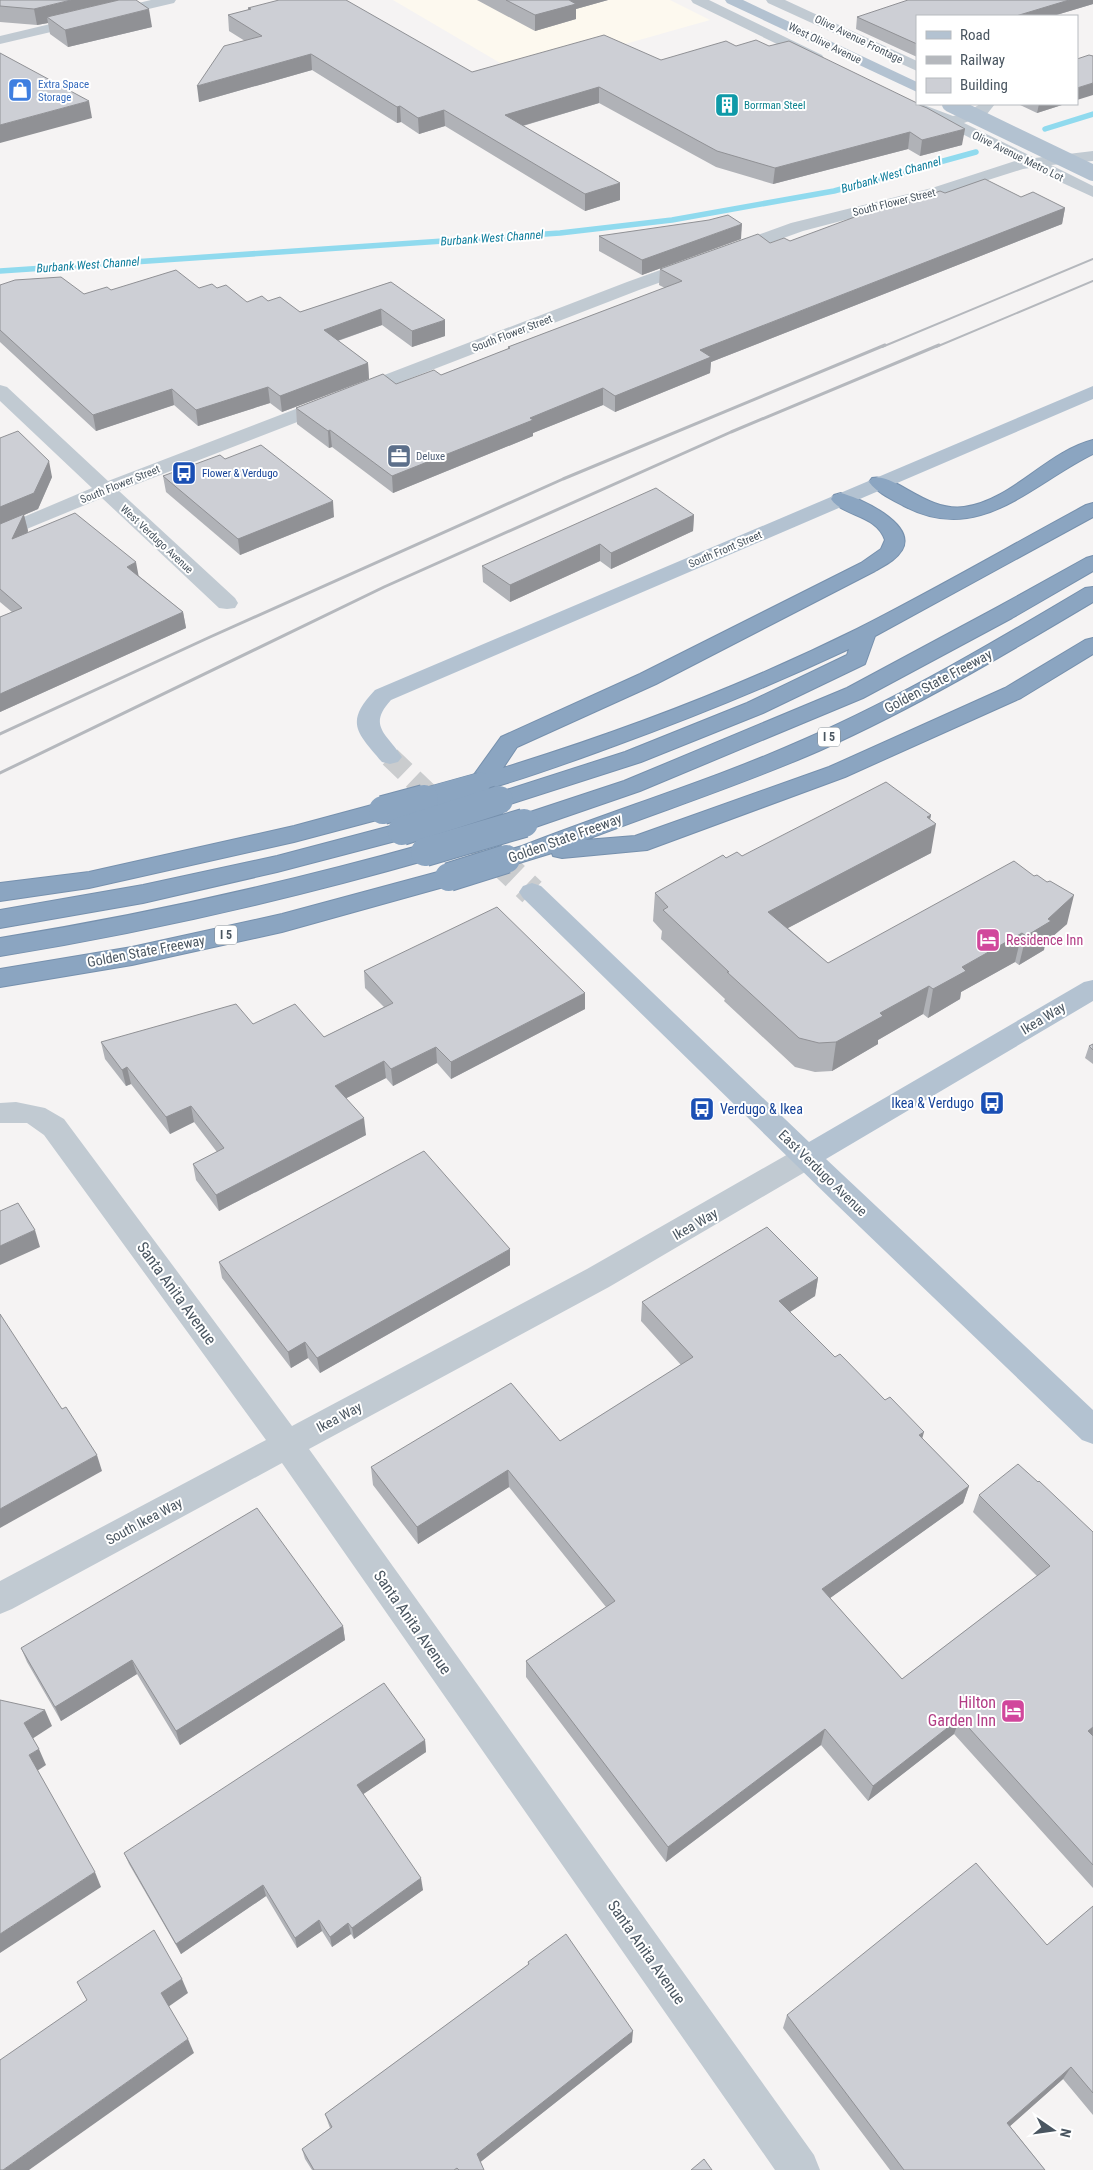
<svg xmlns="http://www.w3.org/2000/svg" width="1093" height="2170" viewBox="0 0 1093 2170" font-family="'Roboto Condensed',sans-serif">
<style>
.commercial{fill:#fdf9ef}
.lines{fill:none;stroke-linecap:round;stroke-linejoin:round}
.stream{stroke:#90daee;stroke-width:5.5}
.major-tunnel-far1{stroke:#caccce;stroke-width:21;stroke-dasharray:21 11;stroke-linecap:butt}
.major-tunnel{stroke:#caccce;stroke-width:28;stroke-dasharray:28 14;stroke-linecap:butt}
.highway-casing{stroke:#7690ad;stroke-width:2}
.minor{fill:#c1cad2;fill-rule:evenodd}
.major{fill:#b3c2d1;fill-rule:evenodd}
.highway{fill:#8ba5c1;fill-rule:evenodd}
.rail-far1{stroke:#b5b8bd;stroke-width:2}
.rail{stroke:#b5b8bd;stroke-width:3}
.highway-bridge-far1-casing{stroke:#7690ad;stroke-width:22;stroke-linecap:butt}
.highway-bridge-casing{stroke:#7690ad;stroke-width:30;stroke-linecap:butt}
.major-bridge{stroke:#b3c2d1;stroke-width:16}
.highway-bridge-far1{stroke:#8ba5c1;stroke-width:21}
.highway-bridge{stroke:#8ba5c1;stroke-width:28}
.wall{fill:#b0b2b7}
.shaded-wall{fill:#909195}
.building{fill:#cdcfd5;stroke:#909195}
.labels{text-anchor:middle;stroke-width:4;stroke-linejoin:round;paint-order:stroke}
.far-street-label{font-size:11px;fill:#4a5661;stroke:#fff}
.far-shop-label{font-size:11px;fill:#366cbe;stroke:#fff;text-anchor:start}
.far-culture-label{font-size:11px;fill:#0d838f;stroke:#fff;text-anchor:start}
.far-service-label{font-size:11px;fill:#4e5e75;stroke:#fff;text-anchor:start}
.far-transit-label{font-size:11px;fill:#164399;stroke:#fff;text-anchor:start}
.far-water-label{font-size:12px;font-style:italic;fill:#0c7c9b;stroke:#fff}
.shield{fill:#fff;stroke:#808990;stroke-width:1}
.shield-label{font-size:12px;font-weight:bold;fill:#4a5661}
.street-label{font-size:14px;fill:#4a5661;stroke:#fff}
.hotel-label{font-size:14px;fill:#b23c85;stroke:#fff;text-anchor:start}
.transit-label{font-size:14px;fill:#164399;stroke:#fff;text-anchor:end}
.near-street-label{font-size:16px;fill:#4a5661;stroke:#fff}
.near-hotel-label{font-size:16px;fill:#b23c85;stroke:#fff;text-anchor:end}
</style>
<rect width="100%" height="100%" fill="#f5f3f3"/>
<polygon class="commercial" points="393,0 670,0 710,20 519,74"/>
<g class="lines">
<g class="stream">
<polyline points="1045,129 1093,114"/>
<polyline points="0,271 560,233 672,220 834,191 976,152"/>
</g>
<polyline class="major-tunnel-far1" points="390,757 435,800"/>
<polyline class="major-tunnel" points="434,799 532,892"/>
<defs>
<g id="highway">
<path d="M1093,440V454C1030,485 979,546 904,506C893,500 876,492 869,482L872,478C895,472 925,512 964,507C1013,500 1046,452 1093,440Z"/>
<path d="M841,493C860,498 917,524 902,550C896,560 885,565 875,571L656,684L517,747L503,768C623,731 744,685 857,629C934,590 1010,546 1086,505L1093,503V517L875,636L865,664L763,713L641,762L507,805L499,808L491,805L487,800L491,795L625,752L747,703L847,655L849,649C772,685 694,717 614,746C570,762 525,779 480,791L472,788L468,783L501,737L640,674L861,563L881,549L885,540C876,514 843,517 831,499L834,495Z"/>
<polygon points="1093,556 1093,571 1012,618 863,698 640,791 524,831 515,829 512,823 515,817 624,781 847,688 996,608 1086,558"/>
<path d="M1093,587V602C1004,655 915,708 821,750C744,784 663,810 585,840L635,836L829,767L1005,688L1085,640L1093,638V654L1021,698L845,777L647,850L562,858L553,856L552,853L506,867L497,865L494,859L497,853L522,846C616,809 713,780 805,739C903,696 994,642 1085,588Z"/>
<polygon points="383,802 392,804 395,810 392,816 294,842 89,888 0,901 0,883 89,872 294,826"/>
<polygon points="402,823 411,825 414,831 411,837 277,872 143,903 0,928 0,910 143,885 277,856"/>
<path d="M425,844L434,846L437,852L434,858C291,899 147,932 0,956V938C144,915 285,883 425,844Z"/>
<polygon points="449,869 458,871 461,877 458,883 282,932 132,965 0,987 0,969 132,947 282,914"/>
</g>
</defs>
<use href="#highway" class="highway-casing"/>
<g class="minor">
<polygon points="151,0 176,0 174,3 0,44 0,36"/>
<polygon points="691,0 709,0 822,55 824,58 822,61 812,61 693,3"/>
<polygon points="766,0 785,0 917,61 917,71 768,3"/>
<polygon points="916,102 953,116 966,113 980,104 995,104 987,114 964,123 1035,158 1093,151 1093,161 1051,165 1093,186 1093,197 1030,168 1023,169 944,194 803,231 639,290 119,491 235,598 238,603 235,608 227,609 219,608 102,498 0,540 0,527 92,488 0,401 0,385 7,387 108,481 627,282 791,223 932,188 1015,161 937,121 911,110 908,107 911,104"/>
<polygon points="16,1102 45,1108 64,1119 292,1426 587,1269 797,1149 807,1146 817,1149 821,1157 817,1165 609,1287 309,1449 814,2155 820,2170 775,2170 282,1463 12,1609 0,1614 0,1581 266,1440 44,1135 27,1123 0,1123 0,1103"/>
</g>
<g class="major">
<polygon points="725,0 743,0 917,82 917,92 727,3"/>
<path d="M1093,386V399L391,700C367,726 387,734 402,757L398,762L390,764L382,762C357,732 344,723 375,690Z"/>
<polygon points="532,883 541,886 809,1142 1084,982 1093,980 1093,1001 826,1159 1093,1410 1093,1444 1082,1440 836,1204 523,898 519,892 523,886"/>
</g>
<use href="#highway" class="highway"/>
<g class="rail-far1">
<polyline points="882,347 1093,259"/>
<polyline points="936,347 1093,281"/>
</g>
<g class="rail">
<polyline points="0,734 210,637 563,479 885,345"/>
<polyline points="0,773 384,587 731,432 939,345"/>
</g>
<defs>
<polyline id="highway-bridge-far1" points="419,800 480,783"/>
<g id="highway-bridge">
<polyline points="383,810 424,799"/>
<polyline points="402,831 499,800"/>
<polyline points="425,852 524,823"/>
<polyline points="449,877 506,859"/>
</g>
</defs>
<use href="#highway-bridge-far1" class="highway-bridge-far1-casing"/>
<use href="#highway-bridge" class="highway-bridge-casing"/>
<polyline class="major-bridge" points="950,104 1093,173"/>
<use href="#highway-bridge-far1" class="highway-bridge-far1"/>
<use href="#highway-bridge" class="highway-bridge"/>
</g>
<g class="wall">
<polygon points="0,0 152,27 68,47 50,34 48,23 37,25 0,22"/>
<polygon points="477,0 608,0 576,9 576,19 535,31"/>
<polygon points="1093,0 1093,4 1053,16 917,16 917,57 856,29 857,17"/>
<polygon points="248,8 472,72 661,60 962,145 920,156 908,149 773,184 716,167 599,103 523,126 620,200 585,211 445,126 419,134 401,122 397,123 312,70 199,102 245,41 229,31 228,15 248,10"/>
<polygon points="1018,104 1065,104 1037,113"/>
<polygon points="945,193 1021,197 1065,208 1062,224 711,362 710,373 615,412 603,405 533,433 533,436 393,493 332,447 329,448 297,424 296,408 396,384 441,375 508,349 508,347 665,288 659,285 660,269 770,243 790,241 893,208"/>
<polygon points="599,236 741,239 642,275 599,251"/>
<polygon points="391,282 445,336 412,347 382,325 338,341 368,363 369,379 282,412 270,403 198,426 174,405 96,431 0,342 0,285 84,294 111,290 217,288 247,302 268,301 300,312"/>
<polygon points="0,438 52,477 38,509 24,515 28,531 26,534 139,576 183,612 186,628 0,712 0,617 12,612 0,602"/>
<polygon points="225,459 334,517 240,555 166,492 163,476"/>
<polygon points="694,515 693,531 611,569 600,561 510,602 483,582 482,566"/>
<polygon points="931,815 930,819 931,853 788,928 828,963 1067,924 1045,943 1044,950 1019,965 1015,962 961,992 960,999 928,1018 923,1014 878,1040 878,1044 832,1071 815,1072 795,1067 724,1001 725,999 661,939 662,931 653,921 655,893 726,858 742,856"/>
<polygon points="364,971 585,993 585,1009 451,1079 437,1063 393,1086 386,1078 346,1098 366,1135 219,1211 196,1180 193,1164 217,1152 194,1122 170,1134 131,1084 126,1086 105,1059 101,1042 253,1024 324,1037 384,1007 365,988"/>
<polygon points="1093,1044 1093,1064 1085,1058 1089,1046"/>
<polygon points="219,1262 510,1265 320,1373 308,1358 291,1368 222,1278"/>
<polygon points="818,1278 815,1296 790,1312 835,1357 922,1438 969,1486 963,1503 830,1598 902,1679 1037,1576 973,1512 979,1495 1093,1532 1093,1888 954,1734 868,1801 821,1745 666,1862 526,1677 526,1661 606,1607 509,1487 418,1544 373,1485 371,1467 560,1441 681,1365 641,1321 642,1302"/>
<polygon points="343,1626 345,1640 180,1745 137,1674 61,1721 27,1662 21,1648"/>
<polygon points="425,1740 426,1752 363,1794 423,1890 354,1939 351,1934 332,1947 322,1931 297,1948 266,1896 181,1954 129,1864 124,1853"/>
<polygon points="1093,1906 1093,2115 1063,2079 1010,2126 1045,2170 890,2170 783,2028 787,2015 1047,1945"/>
<polygon points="528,1962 632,2042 480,2162 484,2170 312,2170 305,2159 302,2149 330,2128 325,2114 528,1965"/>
</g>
<g class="shaded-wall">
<polygon points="71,0 120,0 47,17 48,23 37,25 34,9"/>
<polygon points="563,0 608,0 576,9 576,19 535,31 535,15"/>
<polygon points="1069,0 1093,0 1093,4 1053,16 1016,16"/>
<polygon points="149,9 152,27 68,47 65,30"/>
<polygon points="311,54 312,70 199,102 197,86"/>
<polygon points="1093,83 1093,95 1077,100 1077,88"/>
<polygon points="599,87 599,103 505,131 505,115"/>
<polygon points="89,101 92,118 0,143 0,125"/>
<polygon points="1039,104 1065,104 1037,113"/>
<polygon points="400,106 401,122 397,123 397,107"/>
<polygon points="444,110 445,126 419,134 418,118"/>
<polygon points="965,129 962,145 920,156 922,140"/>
<polygon points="910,132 908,149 773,184 775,168"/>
<polygon points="620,183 620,200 585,211 585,194"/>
<polygon points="1065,208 1062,224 711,362 710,373 615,412 615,396 700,350"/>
<polygon points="742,224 741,239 642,275 642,260"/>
<polygon points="381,309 382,325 325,345 324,330"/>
<polygon points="445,320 445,336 412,347 412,331"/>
<polygon points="368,363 369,379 282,412 280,396"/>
<polygon points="268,387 270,403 198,426 196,410"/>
<polygon points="603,388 603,405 533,433 533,436 393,493 392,476 530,418"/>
<polygon points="172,389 174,405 96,431 93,415"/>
<polygon points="330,430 332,447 329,448 328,431"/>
<polygon points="49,461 52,477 38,509 24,515 28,531 16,556 0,525 0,507"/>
<polygon points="333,501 334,517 240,555 238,539"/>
<polygon points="694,515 693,531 611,569 611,553"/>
<polygon points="600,544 600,561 510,602 510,585"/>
<polygon points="136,562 139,578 127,567"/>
<polygon points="183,612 186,628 0,712 0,694"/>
<polygon points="931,815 928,828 936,824 931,853 765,940 768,912"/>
<polygon points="1074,895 1067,924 1045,943 1044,950 1019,965 1026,936"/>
<polygon points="1022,933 1015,962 961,992 960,999 928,1018 933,989 962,967"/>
<polygon points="929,986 923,1014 878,1040 878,1044 832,1071 836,1042 880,1013"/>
<polygon points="585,993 585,1009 451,1079 451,1062"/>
<polygon points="436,1047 437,1063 393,1086 391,1069"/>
<polygon points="384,1061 386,1078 337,1103 335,1086"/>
<polygon points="127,1067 131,1084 126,1086 122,1070"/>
<polygon points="191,1106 194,1122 170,1134 166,1117"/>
<polygon points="364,1118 366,1135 219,1211 216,1195"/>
<polygon points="35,1230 40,1247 0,1265 0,1246"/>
<polygon points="510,1249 510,1265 320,1373 317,1358"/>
<polygon points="818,1278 815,1296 777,1320 779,1301"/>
<polygon points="305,1342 308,1358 291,1368 288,1352"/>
<polygon points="924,1432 919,1450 919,1435"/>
<polygon points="97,1455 102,1471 0,1528 0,1509"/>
<polygon points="508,1470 509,1487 418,1544 417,1527"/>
<polygon points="969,1486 963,1503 819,1606 822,1589"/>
<polygon points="343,1626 345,1640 180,1745 176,1731"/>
<polygon points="132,1660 137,1674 61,1721 55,1707"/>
<polygon points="45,1710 52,1726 32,1739 24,1723"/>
<polygon points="960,1718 954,1734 868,1801 873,1786"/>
<polygon points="1093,1727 1093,1737 1088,1731"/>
<polygon points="825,1729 821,1745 666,1862 668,1847"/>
<polygon points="425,1740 426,1752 359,1797 357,1785"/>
<polygon points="39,1749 46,1765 37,1771 29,1755"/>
<polygon points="95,1872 101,1887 0,1953 0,1934"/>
<polygon points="421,1878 423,1890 354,1939 352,1928"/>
<polygon points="263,1885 266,1896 181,1954 176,1944"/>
<polygon points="319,1920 322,1931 297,1948 295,1938"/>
<polygon points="348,1923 351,1934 332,1947 330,1937"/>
<polygon points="182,1979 188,1993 168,2007 161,1993"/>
<polygon points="633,2031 632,2042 478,2164 477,2154"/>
<polygon points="188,2039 194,2053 29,2170 3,2170"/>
<polygon points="1071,2067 1063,2079 1000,2135 1007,2123"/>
</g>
<g class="building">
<polygon points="0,0 71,0 34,9 0,6"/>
<polygon points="119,0 136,0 149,9 65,30 47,17"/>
<polygon points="279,0 346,0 472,72 604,35 661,60 726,41 736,46 756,40 769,46 789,41 917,103 917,104 927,108 965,129 922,140 910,132 775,168 717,151 599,87 505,115 620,183 585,194 444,110 418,118 400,106 397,107 311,54 197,86 224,46 262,36 228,15 251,9 248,8"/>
<polygon points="506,0 569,0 576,4 535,15"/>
<polygon points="908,0 1069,0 1016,16 917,16 917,44 857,17"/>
<polygon points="0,53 89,101 0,125"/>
<polygon points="1089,55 1093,56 1093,83 1077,88 1077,59"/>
<polygon points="985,179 1021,197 1033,192 1065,208 700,350 711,357 615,396 603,388 530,418 533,420 392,476 330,430 328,431 296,408 383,374 396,384 434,370 441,375 510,348 508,347 682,281 660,269 758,234 770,243 784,238 790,241 887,205 893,208 940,191 945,193"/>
<polygon points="728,215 742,224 642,260 599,236 709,220"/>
<polygon points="176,270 199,288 212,284 217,288 226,285 247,302 262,296 268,301 280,297 300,312 391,282 445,320 412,331 381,309 324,330 368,363 280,396 268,387 196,410 172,389 93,415 0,330 0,285 15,280 61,277 84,294 107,287 111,290"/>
<polygon points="18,431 49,461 34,493 0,507 0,438"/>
<polygon points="261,445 333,501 238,539 163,476 220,455 225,459"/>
<polygon points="656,488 694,515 611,553 600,544 510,585 482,566"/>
<polygon points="75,513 136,562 127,567 183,612 0,694 0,617 22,608 0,589 0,524 24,514 12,539"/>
<polygon points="886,782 931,815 927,817 936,824 768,912 828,963 1014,861 1034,876 1037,875 1047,882 1050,881 1074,895 1048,919 1051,921 1026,936 1022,933 962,967 966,971 933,989 929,986 880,1013 883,1016 836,1042 819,1043 799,1038 727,972 729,972 663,910 668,907 655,893 723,855 726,858 737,852 742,856"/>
<polygon points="497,907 585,993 451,1062 436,1047 391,1069 384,1061 335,1086 364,1118 216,1195 193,1164 224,1148 191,1106 166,1117 127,1067 122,1070 101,1042 236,1004 253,1024 295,1004 324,1037 393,1003 364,971"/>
<polygon points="1093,1044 1093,1050 1089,1046"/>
<polygon points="424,1151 510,1249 317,1358 305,1342 288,1352 219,1262"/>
<polygon points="18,1203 35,1230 0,1246 0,1211"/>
<polygon points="767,1227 818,1278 779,1301 835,1357 840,1354 885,1400 890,1397 924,1432 919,1435 969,1486 822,1589 902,1679 1050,1566 979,1495 1018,1464 1038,1482 1039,1481 1093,1532 1093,1727 1088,1731 1093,1736 1093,1865 960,1718 873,1786 825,1729 668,1847 526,1661 615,1601 508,1470 417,1527 371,1467 511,1383 560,1441 693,1357 642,1302"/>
<polygon points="0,1314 62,1409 66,1407 97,1455 0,1509"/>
<polygon points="257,1508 343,1626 176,1731 132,1660 55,1707 21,1648"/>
<polygon points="384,1683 425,1740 357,1785 421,1878 352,1928 348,1923 330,1937 319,1920 295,1938 263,1885 176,1944 124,1853"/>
<polygon points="0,1700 45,1710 24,1723 39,1749 29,1755 95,1872 0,1934"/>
<polygon points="976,1863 1047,1945 1093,1906 1093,2093 1071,2067 1007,2123 1045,2170 904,2170 787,2015"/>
<polygon points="154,1930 182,1979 161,1993 188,2039 3,2170 0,2170 0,2060 87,2000 77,1982"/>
<polygon points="566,1934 633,2031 477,2154 484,2170 459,2170 457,2168 454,2170 314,2170 302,2149 332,2127 325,2114 529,1964 528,1962"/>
<polygon points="704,2159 712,2170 691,2170"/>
</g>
<defs>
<symbol id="shop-square" viewBox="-11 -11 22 22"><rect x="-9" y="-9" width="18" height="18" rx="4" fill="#3f7fe0" stroke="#fff"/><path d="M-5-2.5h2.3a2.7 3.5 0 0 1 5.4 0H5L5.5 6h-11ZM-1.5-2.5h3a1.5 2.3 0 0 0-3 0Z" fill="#fff"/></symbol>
<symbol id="building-square" viewBox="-11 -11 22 22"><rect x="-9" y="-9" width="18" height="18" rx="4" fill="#0f9aa8" stroke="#fff"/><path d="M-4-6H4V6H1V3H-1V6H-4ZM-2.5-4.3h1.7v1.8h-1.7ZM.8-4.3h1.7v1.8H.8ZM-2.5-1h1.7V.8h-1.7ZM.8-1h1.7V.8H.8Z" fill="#fff"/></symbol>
<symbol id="office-square" viewBox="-11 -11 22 22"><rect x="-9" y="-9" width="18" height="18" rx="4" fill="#5c6f8a" stroke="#fff"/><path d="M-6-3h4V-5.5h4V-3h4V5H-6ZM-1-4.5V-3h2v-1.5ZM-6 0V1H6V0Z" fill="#fff"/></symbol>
<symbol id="bus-square" viewBox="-11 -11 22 22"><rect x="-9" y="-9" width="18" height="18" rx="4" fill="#1a4fb4" stroke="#fff"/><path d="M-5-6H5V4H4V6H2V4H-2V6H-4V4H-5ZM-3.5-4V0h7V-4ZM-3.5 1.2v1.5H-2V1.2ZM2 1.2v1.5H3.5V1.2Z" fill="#fff"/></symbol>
<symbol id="hotel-square" viewBox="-11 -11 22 22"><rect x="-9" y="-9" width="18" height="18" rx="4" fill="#d1479c" stroke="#fff"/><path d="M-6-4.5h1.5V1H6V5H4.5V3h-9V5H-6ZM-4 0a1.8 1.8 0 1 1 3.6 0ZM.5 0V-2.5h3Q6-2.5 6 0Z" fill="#fff"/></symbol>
</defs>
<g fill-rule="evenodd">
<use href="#shop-square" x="6" y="76" width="28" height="28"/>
<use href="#building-square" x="713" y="91" width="28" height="28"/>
<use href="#office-square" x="385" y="442" width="28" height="28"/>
<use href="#bus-square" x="170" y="459" width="28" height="28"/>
<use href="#hotel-square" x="974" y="926" width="28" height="28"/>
<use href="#bus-square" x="978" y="1089" width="28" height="28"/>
<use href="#bus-square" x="688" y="1095" width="28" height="28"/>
<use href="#hotel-square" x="999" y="1697" width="28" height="28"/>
</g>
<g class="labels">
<g class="far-street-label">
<text transform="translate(859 39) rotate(26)" y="4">Olive Avenue Frontage</text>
<text transform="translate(825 43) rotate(26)" y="4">West Olive Avenue</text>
<text transform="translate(1018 156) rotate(26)" y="4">Olive Avenue Metro Lot</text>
<text transform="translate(894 202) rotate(-14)" y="4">South Flower Street</text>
<text transform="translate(512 333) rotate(-21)" y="4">South Flower Street</text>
<text transform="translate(120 484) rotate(-22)" y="4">South Flower Street</text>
<text transform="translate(157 539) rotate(43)" y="4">West Verdugo Avenue</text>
<text transform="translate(725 549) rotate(-23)" y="4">South Front Street</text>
</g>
<g class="far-shop-label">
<text x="38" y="88">Extra Space<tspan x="38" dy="13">Storage</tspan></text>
</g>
<g class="far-culture-label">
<text x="744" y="109">Borrman Steel</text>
</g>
<g class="far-service-label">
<text x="416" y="460">Deluxe</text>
</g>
<g class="far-transit-label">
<text x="202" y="477">Flower &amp; Verdugo</text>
</g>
<g class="far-water-label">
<text transform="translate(891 175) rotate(-16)" y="4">Burbank West Channel</text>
<text transform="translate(492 238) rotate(-4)" y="4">Burbank West Channel</text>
<text transform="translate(88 265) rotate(-4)" y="4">Burbank West Channel</text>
</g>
<g class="shield">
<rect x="818" y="727.5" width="22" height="19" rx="4"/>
<rect x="215" y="925.5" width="22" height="19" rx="4"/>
</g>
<g class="shield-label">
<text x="829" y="741">I 5</text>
<text x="226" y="939">I 5</text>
</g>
<g class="street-label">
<text transform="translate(938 681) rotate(-28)" y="5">Golden State Freeway</text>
<text transform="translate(565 838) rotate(-20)" y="5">Golden State Freeway</text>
<text transform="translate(146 951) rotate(-11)" y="5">Golden State Freeway</text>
<text transform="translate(1043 1018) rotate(-31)" y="5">Ikea Way</text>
<text transform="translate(823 1173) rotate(44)" y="5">East Verdugo Avenue</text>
<text transform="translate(695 1224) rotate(-30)" y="5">Ikea Way</text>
<text transform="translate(339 1417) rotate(-28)" y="5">Ikea Way</text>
<text transform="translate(144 1521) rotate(-28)" y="5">South Ikea Way</text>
</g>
<g class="hotel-label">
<text x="1006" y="945">Residence Inn</text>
</g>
<g class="transit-label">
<text x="974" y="1108">Ikea &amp; Verdugo</text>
<text x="720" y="1114" text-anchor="start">Verdugo &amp; Ikea</text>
</g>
<g class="near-street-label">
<text transform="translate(177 1293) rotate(54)" y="6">Santa Anita Avenue</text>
<text transform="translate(413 1622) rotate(55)" y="6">Santa Anita Avenue</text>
<text transform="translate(647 1952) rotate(55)" y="6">Santa Anita Avenue</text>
</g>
<g class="near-hotel-label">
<text x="996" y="1708">Hilton<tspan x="996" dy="18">Garden Inn</tspan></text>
</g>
</g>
<rect x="916" y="15" width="162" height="90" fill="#ffffff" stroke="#b7bbc0"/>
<rect x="926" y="31" width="25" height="8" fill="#b3c2d1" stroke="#b7bbc0"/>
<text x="960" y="40" font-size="15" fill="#4a5661">Road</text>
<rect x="926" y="56" width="25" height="8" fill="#b5b8bd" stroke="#b7bbc0"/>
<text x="960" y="65" font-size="15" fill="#4a5661">Railway</text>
<rect x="926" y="78" width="25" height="15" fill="#cdcfd5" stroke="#b7bbc0"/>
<text x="960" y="90" font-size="15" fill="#4a5661">Building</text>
<g transform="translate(1053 2130) rotate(103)" stroke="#ffffff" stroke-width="4" paint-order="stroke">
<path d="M0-4L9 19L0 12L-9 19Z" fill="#4a5661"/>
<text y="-8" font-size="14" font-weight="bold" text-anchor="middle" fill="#4a5661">N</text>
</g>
</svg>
